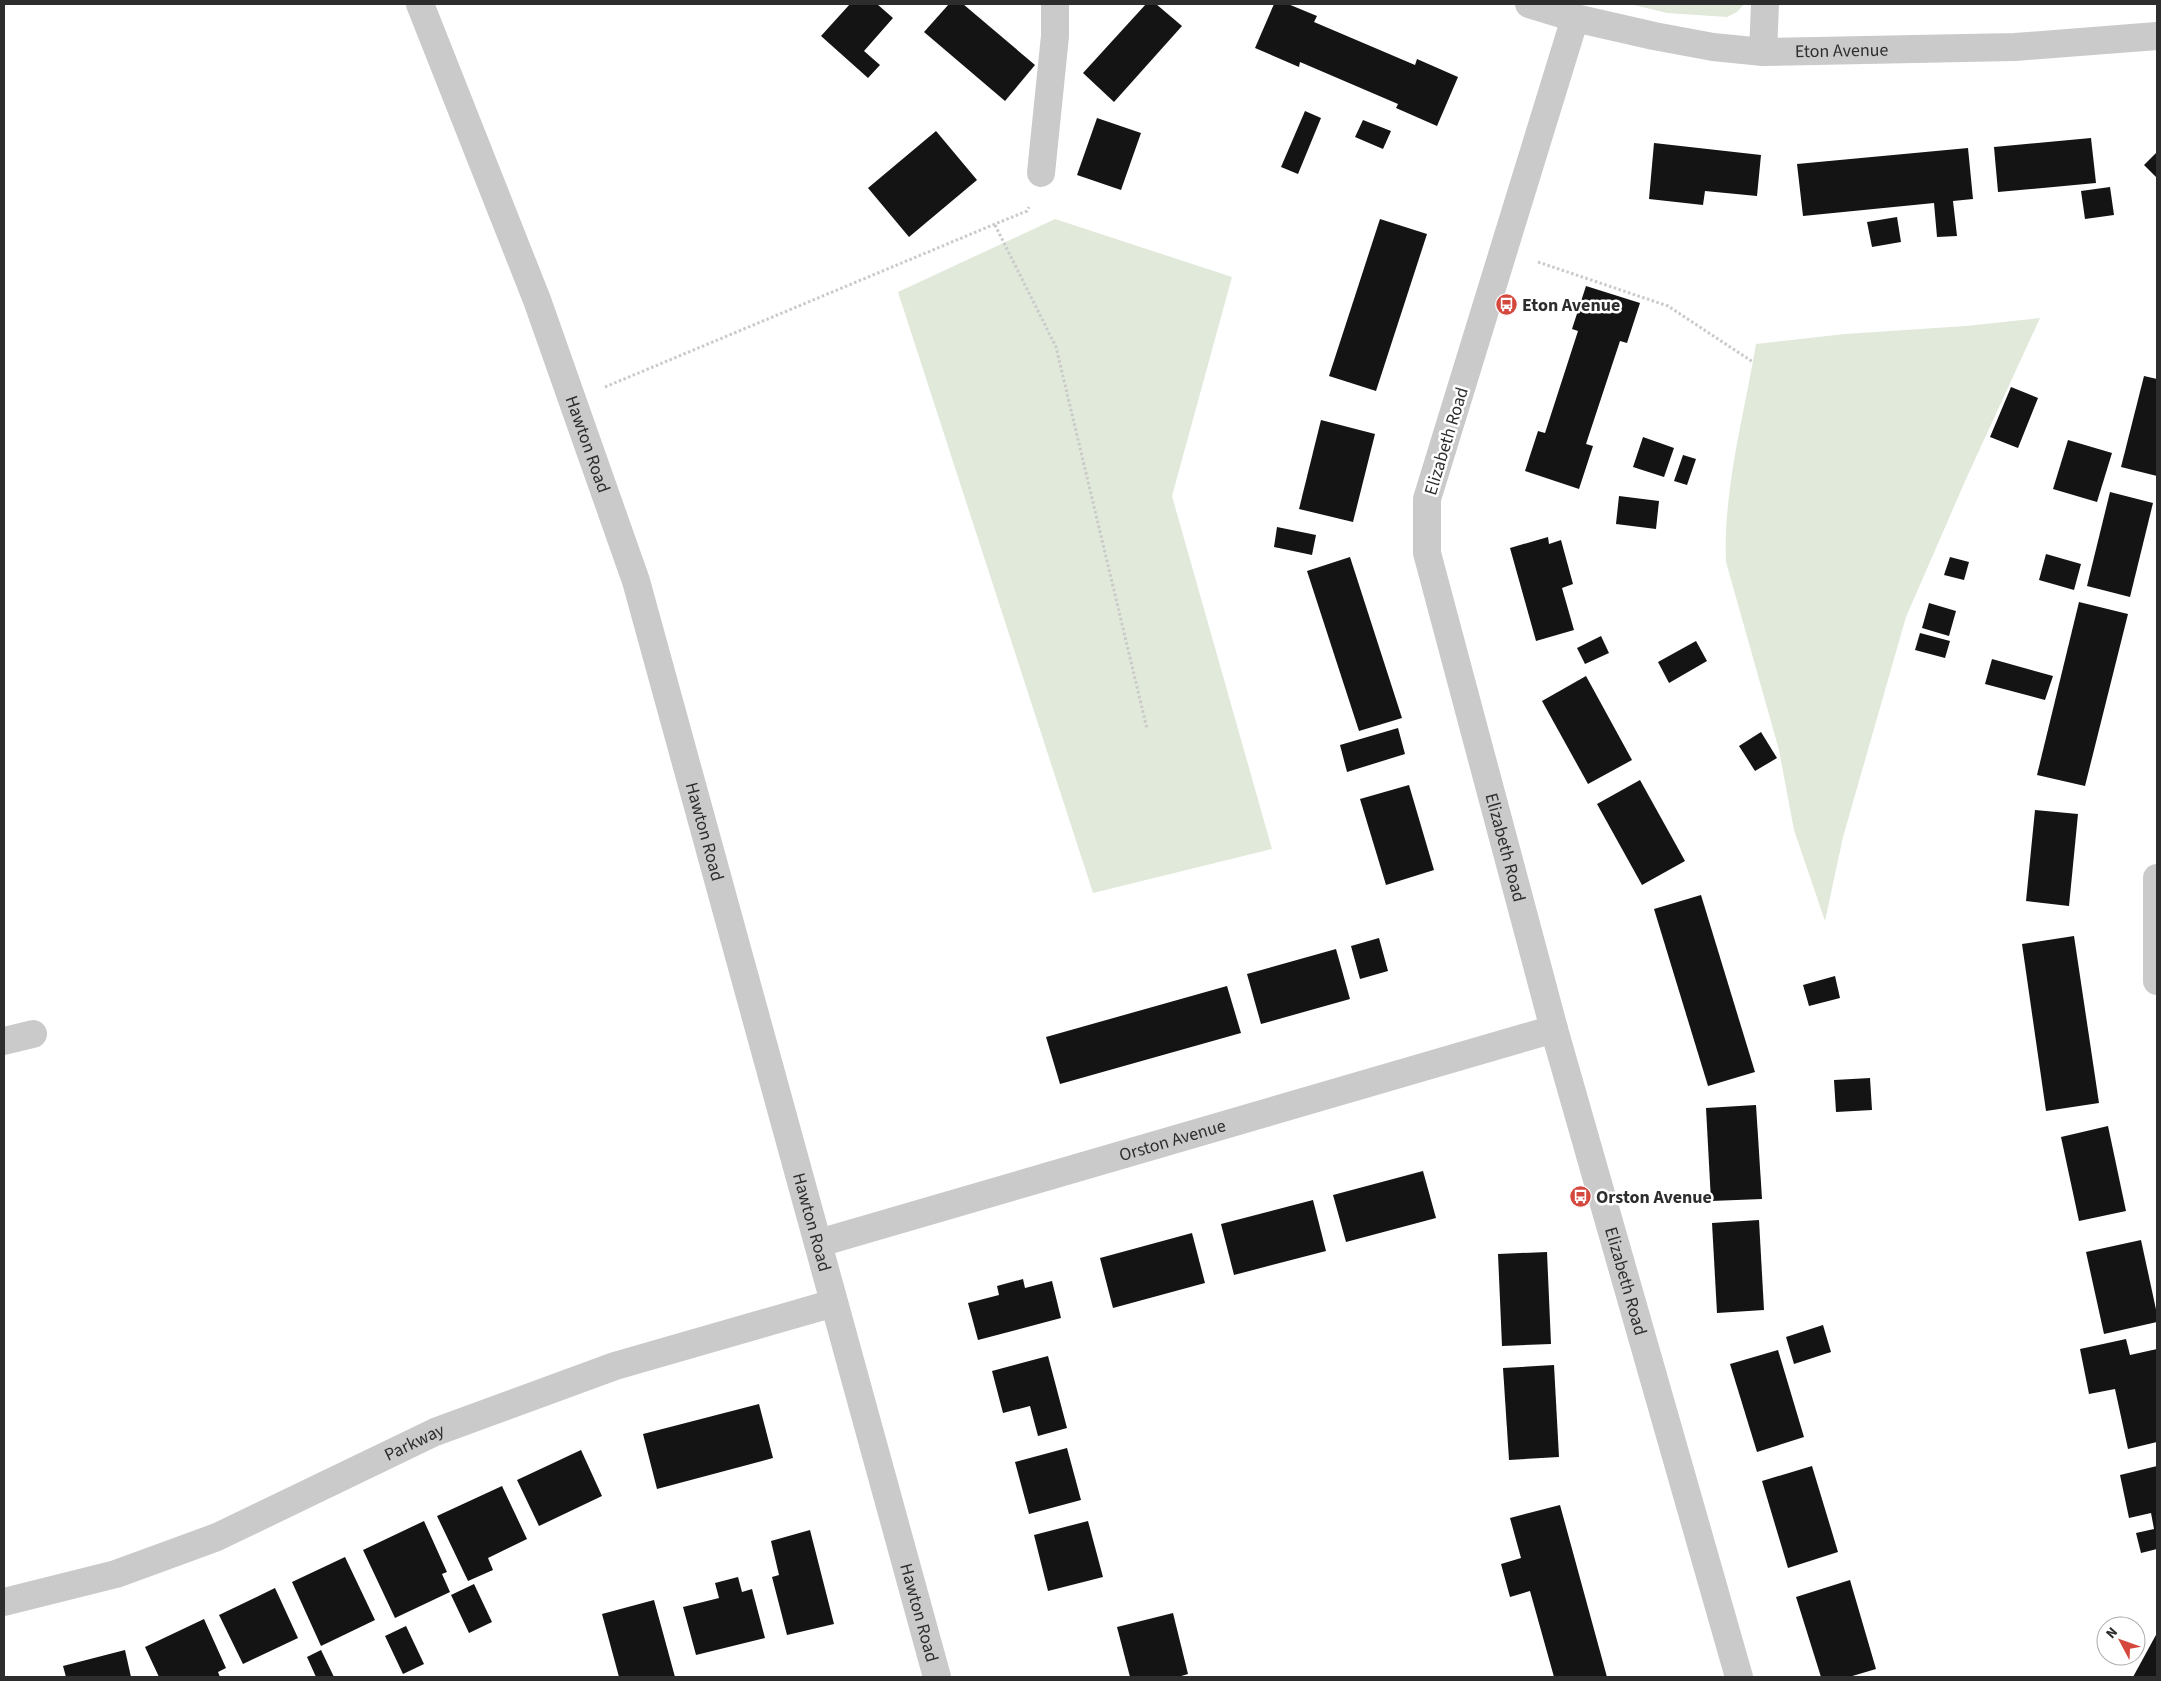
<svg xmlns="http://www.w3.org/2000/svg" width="2161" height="1681" viewBox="0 0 2161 1681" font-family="'Source Sans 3',sans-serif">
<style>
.green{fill:#e1e9db}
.building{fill:#141414}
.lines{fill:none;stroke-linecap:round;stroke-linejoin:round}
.path{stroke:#cacaca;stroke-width:3;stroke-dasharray:2.5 2.5;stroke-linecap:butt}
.minor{stroke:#cacaca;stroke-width:28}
.tertiary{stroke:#cacaca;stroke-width:28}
.labels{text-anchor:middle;stroke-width:5;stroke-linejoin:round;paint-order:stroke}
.street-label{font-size:18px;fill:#2d2d2d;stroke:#fff}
.poi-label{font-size:18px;font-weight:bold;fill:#2d2d2d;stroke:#fff;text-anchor:start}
</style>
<rect width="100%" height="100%" fill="#fff"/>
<g class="green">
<polygon points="1630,4 1744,4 1737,12 1727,17 1667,13"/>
<polygon points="1055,219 1232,277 1172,496 1272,849 1093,893 898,292"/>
<path d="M2040,318L1966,479L1906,617L1843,837L1825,921L1794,830L1779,750L1726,562C1723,489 1744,416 1756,344L1845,334L1966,326Z"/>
</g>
<g class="building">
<polygon points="850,4 877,4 893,18 864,51 880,65 868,78 821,36"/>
<polygon points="949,4 963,4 1035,65 1005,101 924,32"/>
<polygon points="1146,4 1156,4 1182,26 1114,102 1083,73"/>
<polygon points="1274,4 1288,4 1317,16 1314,22 1415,65 1417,59 1458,77 1437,126 1396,108 1398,104 1300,62 1299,67 1255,48"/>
<polygon points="1305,111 1321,118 1298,174 1281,167"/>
<polygon points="1097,118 1141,133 1121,190 1077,175"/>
<polygon points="1363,120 1391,131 1383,149 1355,137"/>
<polygon points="936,131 977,180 909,237 868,188"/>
<polygon points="2091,138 2096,183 1998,192 1994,147"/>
<polygon points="1654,143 1761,155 1757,196 1705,191 1703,205 1649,199"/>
<polygon points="1968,148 1973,199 1953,201 1957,236 1937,237 1934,203 1803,216 1797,164"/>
<polygon points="2157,152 2157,178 2144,165"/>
<polygon points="2110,187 2114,215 2085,219 2081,191"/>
<polygon points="1897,217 1901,242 1872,247 1867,222"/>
<polygon points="1380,219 1427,234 1376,391 1329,376"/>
<polygon points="1586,286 1640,303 1627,343 1620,341 1586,444 1593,446 1579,489 1525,471 1538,431 1545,433 1578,331 1572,329"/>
<polygon points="2144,376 2157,379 2157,476 2121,467"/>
<polygon points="2011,387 2038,398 2018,448 1990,437"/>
<polygon points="1321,420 1375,434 1353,522 1299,509"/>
<polygon points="1643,437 1674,448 1664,477 1633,467"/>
<polygon points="2068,440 2112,453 2097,502 2053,489"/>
<polygon points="1683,455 1696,459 1687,485 1674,481"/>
<polygon points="2110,492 2153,503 2130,597 2087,586"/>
<polygon points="1619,496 1659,501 1656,529 1616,524"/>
<polygon points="1277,527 1316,535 1312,555 1274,547"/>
<polygon points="1548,537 1549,544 1561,540 1573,584 1562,588 1574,630 1536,641 1510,548"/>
<polygon points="2046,554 2081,564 2074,590 2039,580"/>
<polygon points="1350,557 1402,718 1359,731 1307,571"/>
<polygon points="1950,557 1969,562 1964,580 1944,575"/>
<polygon points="2079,602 2128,614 2085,786 2037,775"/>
<polygon points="1929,603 1956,611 1949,636 1922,628"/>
<polygon points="1920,633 1950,641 1945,658 1915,650"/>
<polygon points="1601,636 1609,653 1585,664 1577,648"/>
<polygon points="1696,641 1707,661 1669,683 1658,662"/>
<polygon points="1992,659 2053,676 2045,700 1985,684"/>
<polygon points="1586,676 1632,760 1588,784 1542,701"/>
<polygon points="1398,728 1405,754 1347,772 1340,745"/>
<polygon points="1761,732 1777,758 1755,771 1739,746"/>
<polygon points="1640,780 1685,861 1642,885 1597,804"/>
<polygon points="1409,785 1434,870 1386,885 1360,799"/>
<polygon points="2035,810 2078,814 2069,906 2026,901"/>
<polygon points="1701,895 1755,1072 1708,1086 1654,909"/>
<polygon points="2074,936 2099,1103 2046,1111 2022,944"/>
<polygon points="1379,938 1388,971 1360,979 1351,946"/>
<polygon points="1336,949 1350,999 1261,1024 1247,974"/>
<polygon points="1835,976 1840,998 1809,1006 1803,985"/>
<polygon points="1227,986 1241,1033 1060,1084 1046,1037"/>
<polygon points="1870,1078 1872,1110 1836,1112 1834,1080"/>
<polygon points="1756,1105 1762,1199 1711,1201 1706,1108"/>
<polygon points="2108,1126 2126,1211 2079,1221 2061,1137"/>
<polygon points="1423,1171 1436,1218 1346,1242 1333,1195"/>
<polygon points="1313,1200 1326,1251 1234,1275 1221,1224"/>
<polygon points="1759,1220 1764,1310 1717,1313 1712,1223"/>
<polygon points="1192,1233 1205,1283 1113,1308 1100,1258"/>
<polygon points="2141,1240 2157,1314 2157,1322 2104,1334 2086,1252"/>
<polygon points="1547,1252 1551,1344 1502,1346 1498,1254"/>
<polygon points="1023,1279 1025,1288 1052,1281 1061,1318 978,1340 968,1303 999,1295 997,1286"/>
<polygon points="1823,1325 1831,1352 1794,1364 1786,1337"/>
<polygon points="2126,1339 2130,1355 2157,1349 2157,1442 2128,1449 2115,1389 2089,1394 2080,1349"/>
<polygon points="1778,1350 1804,1437 1757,1452 1730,1364"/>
<polygon points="1048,1356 1067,1428 1038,1436 1030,1406 1003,1413 992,1371"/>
<polygon points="1554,1365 1559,1457 1509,1460 1503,1368"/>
<polygon points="759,1404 773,1458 657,1489 643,1434"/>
<polygon points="1067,1448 1081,1500 1029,1514 1015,1462"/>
<polygon points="581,1450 602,1496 539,1526 517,1480"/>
<polygon points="1812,1466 1838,1552 1788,1568 1762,1481"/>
<polygon points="2157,1466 2157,1549 2141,1553 2136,1533 2154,1529 2151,1513 2129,1518 2120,1475"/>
<polygon points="502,1486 527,1539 488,1558 493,1570 468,1581 437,1516"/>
<polygon points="1560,1505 1607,1677 1554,1677 1530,1591 1510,1597 1501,1564 1521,1558 1510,1518"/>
<polygon points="424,1521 447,1572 442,1574 450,1592 395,1618 363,1550"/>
<polygon points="1088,1521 1103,1577 1048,1591 1034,1535"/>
<polygon points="810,1530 834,1624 787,1635 772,1577 779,1575 771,1541"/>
<polygon points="345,1557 375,1620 321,1646 292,1582"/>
<polygon points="738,1577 742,1592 752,1589 765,1638 696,1655 683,1607 719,1598 715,1583"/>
<polygon points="1850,1580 1876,1669 1849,1677 1821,1677 1796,1597"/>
<polygon points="474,1584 492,1622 469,1633 451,1595"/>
<polygon points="275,1588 298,1638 243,1664 219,1615"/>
<polygon points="654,1600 675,1677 619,1677 602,1614"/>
<polygon points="1173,1613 1188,1674 1178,1677 1130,1677 1117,1627"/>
<polygon points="204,1619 226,1668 218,1672 220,1677 159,1677 145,1647"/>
<polygon points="406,1626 424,1664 403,1674 385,1636"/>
<polygon points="2157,1633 2157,1677 2133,1677"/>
<polygon points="125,1650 131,1677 66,1677 63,1666"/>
<polygon points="321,1650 334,1677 316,1677 307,1657"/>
</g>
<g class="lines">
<g class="path">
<polyline points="995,225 1056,347 1147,729"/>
<polyline points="1538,262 1668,306 1753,362"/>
<polyline points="605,387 995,224 1027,211 1029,207"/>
</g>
<g class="minor">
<path id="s1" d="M1529,4L1575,18L1654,36L1713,47L1763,52L2015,47L2157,36"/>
<path id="s2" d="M1575,18L1427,499V553L1554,1029L1739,1677"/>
<polyline points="1763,52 1765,4"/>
<polyline points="1041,173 1055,36 1055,4"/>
<polyline points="2157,878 2157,981"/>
<polyline points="4,1041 33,1034"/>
<path id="s3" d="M819,1243L1554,1029"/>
<path id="s4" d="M4,1602L116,1574L217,1537L435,1432L615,1366L834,1303"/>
</g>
<path class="tertiary" id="s5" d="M420,4L537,300L636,581L937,1677"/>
</g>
<defs>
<symbol id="bus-disc" viewBox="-11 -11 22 22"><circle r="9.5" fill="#d4483e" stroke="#fff"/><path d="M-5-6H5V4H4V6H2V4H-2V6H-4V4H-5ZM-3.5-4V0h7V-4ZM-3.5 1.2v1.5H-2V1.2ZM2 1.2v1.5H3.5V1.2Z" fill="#fff"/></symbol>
</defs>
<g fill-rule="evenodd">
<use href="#bus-disc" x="1494" y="292" width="25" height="25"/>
<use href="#bus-disc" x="1568" y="1184" width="25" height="25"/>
</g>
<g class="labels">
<g class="street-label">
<text dy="6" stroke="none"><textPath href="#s1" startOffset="318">Eton Avenue</textPath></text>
<text transform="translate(1446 441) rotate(-73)" y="6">Elizabeth Road</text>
<text dy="6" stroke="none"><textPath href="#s5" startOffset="471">Hawton Road</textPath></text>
<text dy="6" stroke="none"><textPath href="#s5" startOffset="876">Hawton Road</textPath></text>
<text dy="6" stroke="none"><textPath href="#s2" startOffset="862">Elizabeth Road</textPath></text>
<text dy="6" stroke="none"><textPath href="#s3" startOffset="368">Orston Avenue</textPath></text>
<text dy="6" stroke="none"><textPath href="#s5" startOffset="1281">Hawton Road</textPath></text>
<text dy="6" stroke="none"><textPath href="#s2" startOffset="1312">Elizabeth Road</textPath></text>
<text dy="6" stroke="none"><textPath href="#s4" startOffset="442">Parkway</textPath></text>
<text dy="6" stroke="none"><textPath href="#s5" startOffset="1686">Hawton Road</textPath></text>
</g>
<g class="poi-label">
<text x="1522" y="311">Eton Avenue</text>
<text x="1596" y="1203">Orston Avenue</text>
</g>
</g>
<rect width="2161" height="1681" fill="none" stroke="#2d2d2d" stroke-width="10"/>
<g transform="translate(2121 1641) rotate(311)"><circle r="24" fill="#ffffff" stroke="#ababab"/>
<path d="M0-4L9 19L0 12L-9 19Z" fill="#d4483e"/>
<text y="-8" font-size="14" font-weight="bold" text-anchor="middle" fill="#2d2d2d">N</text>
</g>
</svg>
